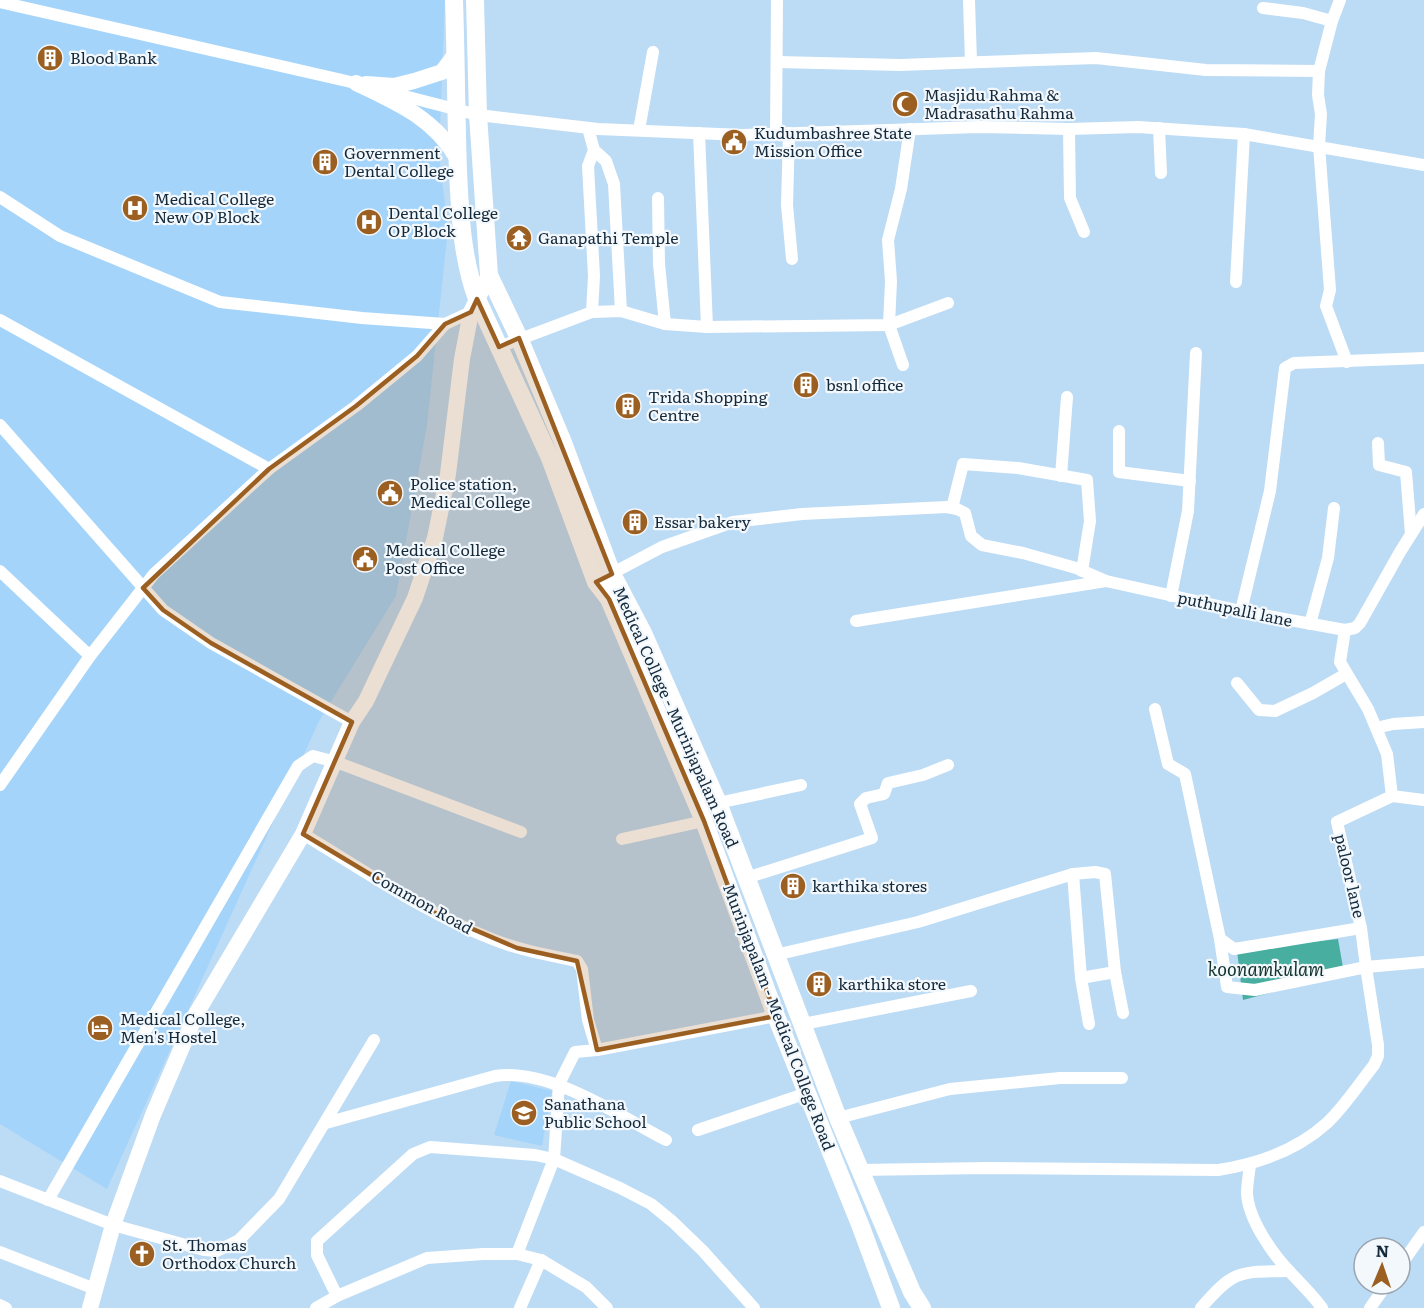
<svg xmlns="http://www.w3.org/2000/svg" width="1424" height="1308" viewBox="0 0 1424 1308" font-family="Literata,serif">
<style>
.built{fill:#a4d4fa}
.water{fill:#48aea0}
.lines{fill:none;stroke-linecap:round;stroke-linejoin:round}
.street{stroke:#fff;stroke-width:12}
.secondary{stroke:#fff;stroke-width:16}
.primary{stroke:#fff;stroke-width:18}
.marked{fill:#9b6021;fill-opacity:0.2;stroke:#9b6021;stroke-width:4.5;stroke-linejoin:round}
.labels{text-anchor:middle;stroke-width:4.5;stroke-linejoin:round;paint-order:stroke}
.poi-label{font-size:16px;fill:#14293a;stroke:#f3f8fd;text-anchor:start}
.street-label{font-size:16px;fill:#14293a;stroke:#f3f8fd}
.water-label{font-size:18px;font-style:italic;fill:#12322d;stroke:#f3f8fd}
</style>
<rect width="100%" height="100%" fill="#bcdbf5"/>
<g class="built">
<polygon points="0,0 445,0 439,156 448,229 427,425 396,596 319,721 107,1189 0,1124"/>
<polygon points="511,1081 552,1091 542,1146 494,1135"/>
</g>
<polygon class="water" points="1338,939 1344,973 1243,1000 1237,951"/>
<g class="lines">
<g class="street">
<polyline points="969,0 971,62"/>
<polyline points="1340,0 1332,21 1319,71 1318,95 1321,114 1319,146 1330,290 1326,306 1347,362"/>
<polyline points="0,2 364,85"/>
<polyline points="1263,8 1303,13 1332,21"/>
<polyline points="778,62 900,65 1096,58 1206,70 1319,71"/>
<polyline points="381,90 478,115 598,129 743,135 979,127 1069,129 1138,127 1244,134 1424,165"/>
<polyline points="588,128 594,150 606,161 614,184 621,311"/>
<polyline points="1159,128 1161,173"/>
<polyline points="1069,129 1070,198 1084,232"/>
<polyline points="639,130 653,52"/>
<polyline points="789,133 787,205 792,259"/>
<polyline points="776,134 777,0"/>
<polyline points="0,197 60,236 220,302 362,318 445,324 471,312"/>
<polyline points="658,198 659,264 665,324"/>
<polyline points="1236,282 1244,134"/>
<polyline points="592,312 594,276 588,166 594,150"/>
<polyline points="0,320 269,469"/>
<polyline points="707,327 889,325 948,303"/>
<polyline points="499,347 592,312 621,311 665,324 707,327 699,133"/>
<polyline points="903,365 889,325 891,281 888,240 901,189 910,129"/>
<polyline points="0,425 163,610 211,643 352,722"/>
<polyline points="1119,431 1119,472 1190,481"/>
<polyline points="1378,443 1379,465 1406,472 1411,534"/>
<polyline points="1061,476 1067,397"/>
<polyline points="952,508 963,464 1018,468 1087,480 1090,521 1082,571"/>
<polyline points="0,571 90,656"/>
<polyline points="605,577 662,547 733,522 802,514 947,507 957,509 965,513 971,536 982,545 1023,553 1076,568 1106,581 1241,611 1345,630 1355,628 1360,623 1400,552 1424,514"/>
<polyline points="1171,596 1188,511 1196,353"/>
<polyline points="1241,611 1270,491 1285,368 1294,363 1424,358"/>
<polyline points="856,621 1106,581"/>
<polyline points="1310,624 1328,558 1334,508"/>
<polyline points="1345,630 1340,662 1368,709 1387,754 1392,796 1337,822 1361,928 1366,967 1424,962"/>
<polyline points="1237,683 1259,710 1275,711 1313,693 1346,674"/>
<polyline points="1155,709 1168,764 1185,774 1220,939 1234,949 1361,928"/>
<polyline points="1376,728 1393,724 1424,722"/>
<polyline points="0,785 90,656 154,574 269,469 356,406 417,356 445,324"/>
<polyline points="1392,796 1424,800"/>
<polyline points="718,803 801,785"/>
<path d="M303,834C365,871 425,913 492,939C519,950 548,955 577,961L582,969L588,1020L597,1050L575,1052L559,1084L554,1159L517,1254"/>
<polyline points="622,839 704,821"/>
<polyline points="1073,874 1081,978 1089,1024"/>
<polyline points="746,878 872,838 860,804 866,798 884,794 888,783 923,775 948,765"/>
<polyline points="775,955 918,922 1073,874 1095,872 1105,874 1115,972 1123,1013"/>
<polyline points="1081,978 1115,972"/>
<polyline points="803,1024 971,991"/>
<polyline points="597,1050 776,1016"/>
<polyline points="838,1118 950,1089 1060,1078 1122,1078"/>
<path d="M326,1123L495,1076C550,1068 618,1115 666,1140"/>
<polyline points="698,1130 807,1093"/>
<path d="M1250,1165C1249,1174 1247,1184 1247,1193C1248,1219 1273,1255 1291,1273C1302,1285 1313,1295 1322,1308"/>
<path d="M860,1170L986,1168L1218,1170C1258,1164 1296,1151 1327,1123C1344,1107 1359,1084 1374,1065L1378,1056V1045L1366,967L1255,990L1227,987L1220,939"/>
<polyline points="0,1181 113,1225 204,1250 217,1251 239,1240 279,1199 374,1040"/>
<polyline points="48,1200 298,766 313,756 336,762 521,832"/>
<polyline points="0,1252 95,1289"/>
<polyline points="1400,1266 1424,1232"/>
<polyline points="337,1296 427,1258 483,1254 517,1254 541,1260 586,1287 607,1308"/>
<polyline points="0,1305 6,1308"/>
<polyline points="316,1308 337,1296 317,1255 317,1241 413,1154 430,1147 535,1155 554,1159 620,1188 651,1204 673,1222 703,1251 754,1308"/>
<polyline points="520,1308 541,1260"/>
<path d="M1201,1308C1234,1269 1240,1272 1289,1271"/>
<polyline points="1370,1308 1387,1284"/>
</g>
<g class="secondary">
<path d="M356,83C396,102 434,118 457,158"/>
<polyline points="366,84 394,86 414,81 442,72 454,56"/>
<polyline points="90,1308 113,1225 153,1115 196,1014 303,834 352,722 366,701 415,598 435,538 448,474 462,359 471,312 489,275"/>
</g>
<g class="primary">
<path d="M454,0C456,57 456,114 458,171C460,215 462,258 477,299L550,458L596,582L609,599L704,821L776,1016L861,1227L891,1308"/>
<polyline points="475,0 478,115 489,275 519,338 562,440 612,574 643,633 718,803 838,1118 912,1292 922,1308"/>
</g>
</g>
<path class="marked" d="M477,299L499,347L519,338L612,574L596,582L609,599L704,821L776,1016L597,1050L577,961L517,948L433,912L303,834L352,722L211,643L163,610L143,588L269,469L356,406L417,356L445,324L471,312Z"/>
<defs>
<symbol id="building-disc" viewBox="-11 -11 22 22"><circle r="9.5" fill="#9b6021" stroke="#f3f8fd"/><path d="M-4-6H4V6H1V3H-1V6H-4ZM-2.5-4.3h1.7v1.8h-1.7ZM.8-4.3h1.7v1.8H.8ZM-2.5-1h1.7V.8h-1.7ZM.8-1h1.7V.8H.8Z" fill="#fff"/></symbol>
<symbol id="mosque-disc" viewBox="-11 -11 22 22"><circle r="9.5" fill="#9b6021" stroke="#f3f8fd"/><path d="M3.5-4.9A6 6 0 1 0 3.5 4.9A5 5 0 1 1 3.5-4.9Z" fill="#fff"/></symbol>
<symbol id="civic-disc" viewBox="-11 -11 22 22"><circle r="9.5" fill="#9b6021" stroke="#f3f8fd"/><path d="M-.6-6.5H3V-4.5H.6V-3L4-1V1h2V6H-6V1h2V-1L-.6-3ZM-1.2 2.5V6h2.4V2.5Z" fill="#fff"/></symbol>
<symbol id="hospital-disc" viewBox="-11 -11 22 22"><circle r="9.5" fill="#9b6021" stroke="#f3f8fd"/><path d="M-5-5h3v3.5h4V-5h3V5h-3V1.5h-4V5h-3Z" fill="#fff"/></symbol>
<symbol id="temple-disc" viewBox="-11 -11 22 22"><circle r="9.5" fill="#9b6021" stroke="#f3f8fd"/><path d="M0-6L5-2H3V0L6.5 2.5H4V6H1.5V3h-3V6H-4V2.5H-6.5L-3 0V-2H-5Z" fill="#fff"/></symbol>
<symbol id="hotel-disc" viewBox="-11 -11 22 22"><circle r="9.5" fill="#9b6021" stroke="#f3f8fd"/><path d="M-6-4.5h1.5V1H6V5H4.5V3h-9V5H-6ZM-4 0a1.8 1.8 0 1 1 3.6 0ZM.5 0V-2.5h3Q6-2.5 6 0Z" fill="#fff"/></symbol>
<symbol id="school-disc" viewBox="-11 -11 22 22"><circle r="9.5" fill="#9b6021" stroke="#f3f8fd"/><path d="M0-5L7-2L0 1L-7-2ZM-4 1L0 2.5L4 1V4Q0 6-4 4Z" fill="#fff"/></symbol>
<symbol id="church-disc" viewBox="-11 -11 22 22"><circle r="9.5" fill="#9b6021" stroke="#f3f8fd"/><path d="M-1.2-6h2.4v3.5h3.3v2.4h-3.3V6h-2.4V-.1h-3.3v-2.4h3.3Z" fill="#fff"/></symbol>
</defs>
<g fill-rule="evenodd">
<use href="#building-disc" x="35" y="43" width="30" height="30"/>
<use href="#mosque-disc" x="890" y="89" width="30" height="30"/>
<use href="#civic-disc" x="719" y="127" width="30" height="30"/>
<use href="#building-disc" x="310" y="147" width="30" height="30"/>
<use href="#hospital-disc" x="120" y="193" width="30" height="30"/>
<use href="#hospital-disc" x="354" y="207" width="30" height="30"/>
<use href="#temple-disc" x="504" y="223" width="30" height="30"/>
<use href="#building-disc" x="791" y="370" width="30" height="30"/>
<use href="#building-disc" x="613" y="391" width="30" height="30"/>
<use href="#civic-disc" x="375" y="478" width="30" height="30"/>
<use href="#building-disc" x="620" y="507" width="30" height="30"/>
<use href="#civic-disc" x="350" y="544" width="30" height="30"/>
<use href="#building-disc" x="778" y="871" width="30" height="30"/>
<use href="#building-disc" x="804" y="969" width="30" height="30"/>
<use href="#hotel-disc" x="85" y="1013" width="30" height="30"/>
<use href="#school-disc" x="509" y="1098" width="30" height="30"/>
<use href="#church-disc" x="127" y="1239" width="30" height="30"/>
</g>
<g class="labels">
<g class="poi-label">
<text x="70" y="64">Blood Bank</text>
<text x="924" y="101">Masjidu Rahma &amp;<tspan x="924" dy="18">Madrasathu Rahma</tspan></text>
<text x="754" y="139">Kudumbashree State<tspan x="754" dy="18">Mission Office</tspan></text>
<text x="344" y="159">Government<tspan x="344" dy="18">Dental College</tspan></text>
<text x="154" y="205">Medical College<tspan x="154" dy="18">New OP Block</tspan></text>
<text x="388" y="219">Dental College<tspan x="388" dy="18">OP Block</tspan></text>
<text x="538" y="244">Ganapathi Temple</text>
<text x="826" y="391">bsnl office</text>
<text x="648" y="403">Trida Shopping<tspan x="648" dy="18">Centre</tspan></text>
<text x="410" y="490">Police station,<tspan x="410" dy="18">Medical College</tspan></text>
<text x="654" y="528">Essar bakery</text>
<text x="385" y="556">Medical College<tspan x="385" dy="18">Post Office</tspan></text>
<text x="812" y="892">karthika stores</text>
<text x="838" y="990">karthika store</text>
<text x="120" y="1025">Medical College,<tspan x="120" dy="18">Men's Hostel</tspan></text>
<text x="544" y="1110">Sanathana<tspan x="544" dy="18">Public School</tspan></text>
<text x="162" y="1251">St. Thomas<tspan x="162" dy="18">Orthodox Church</tspan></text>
</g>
<g class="street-label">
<text transform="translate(1235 609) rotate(12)" y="6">puthupalli lane</text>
<text transform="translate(676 717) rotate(66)" y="6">Medical College - Murinjapalam Road</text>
<text transform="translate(1350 876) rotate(77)" y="6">paloor lane</text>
<text transform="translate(422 902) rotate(29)" y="6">Common Road</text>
<text transform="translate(779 1017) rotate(69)" y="6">Murinjapalam - Medical College Road</text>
</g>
<g class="water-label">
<text x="1266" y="976">koonamkulam</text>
</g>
</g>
<g transform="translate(1382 1266) rotate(2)"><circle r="28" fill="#f3f8fd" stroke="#9aa5af" stroke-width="1.5"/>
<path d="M0-4.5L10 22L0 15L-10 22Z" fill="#9b6021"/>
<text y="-9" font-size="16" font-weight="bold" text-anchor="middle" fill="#14293a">N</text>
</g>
</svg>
